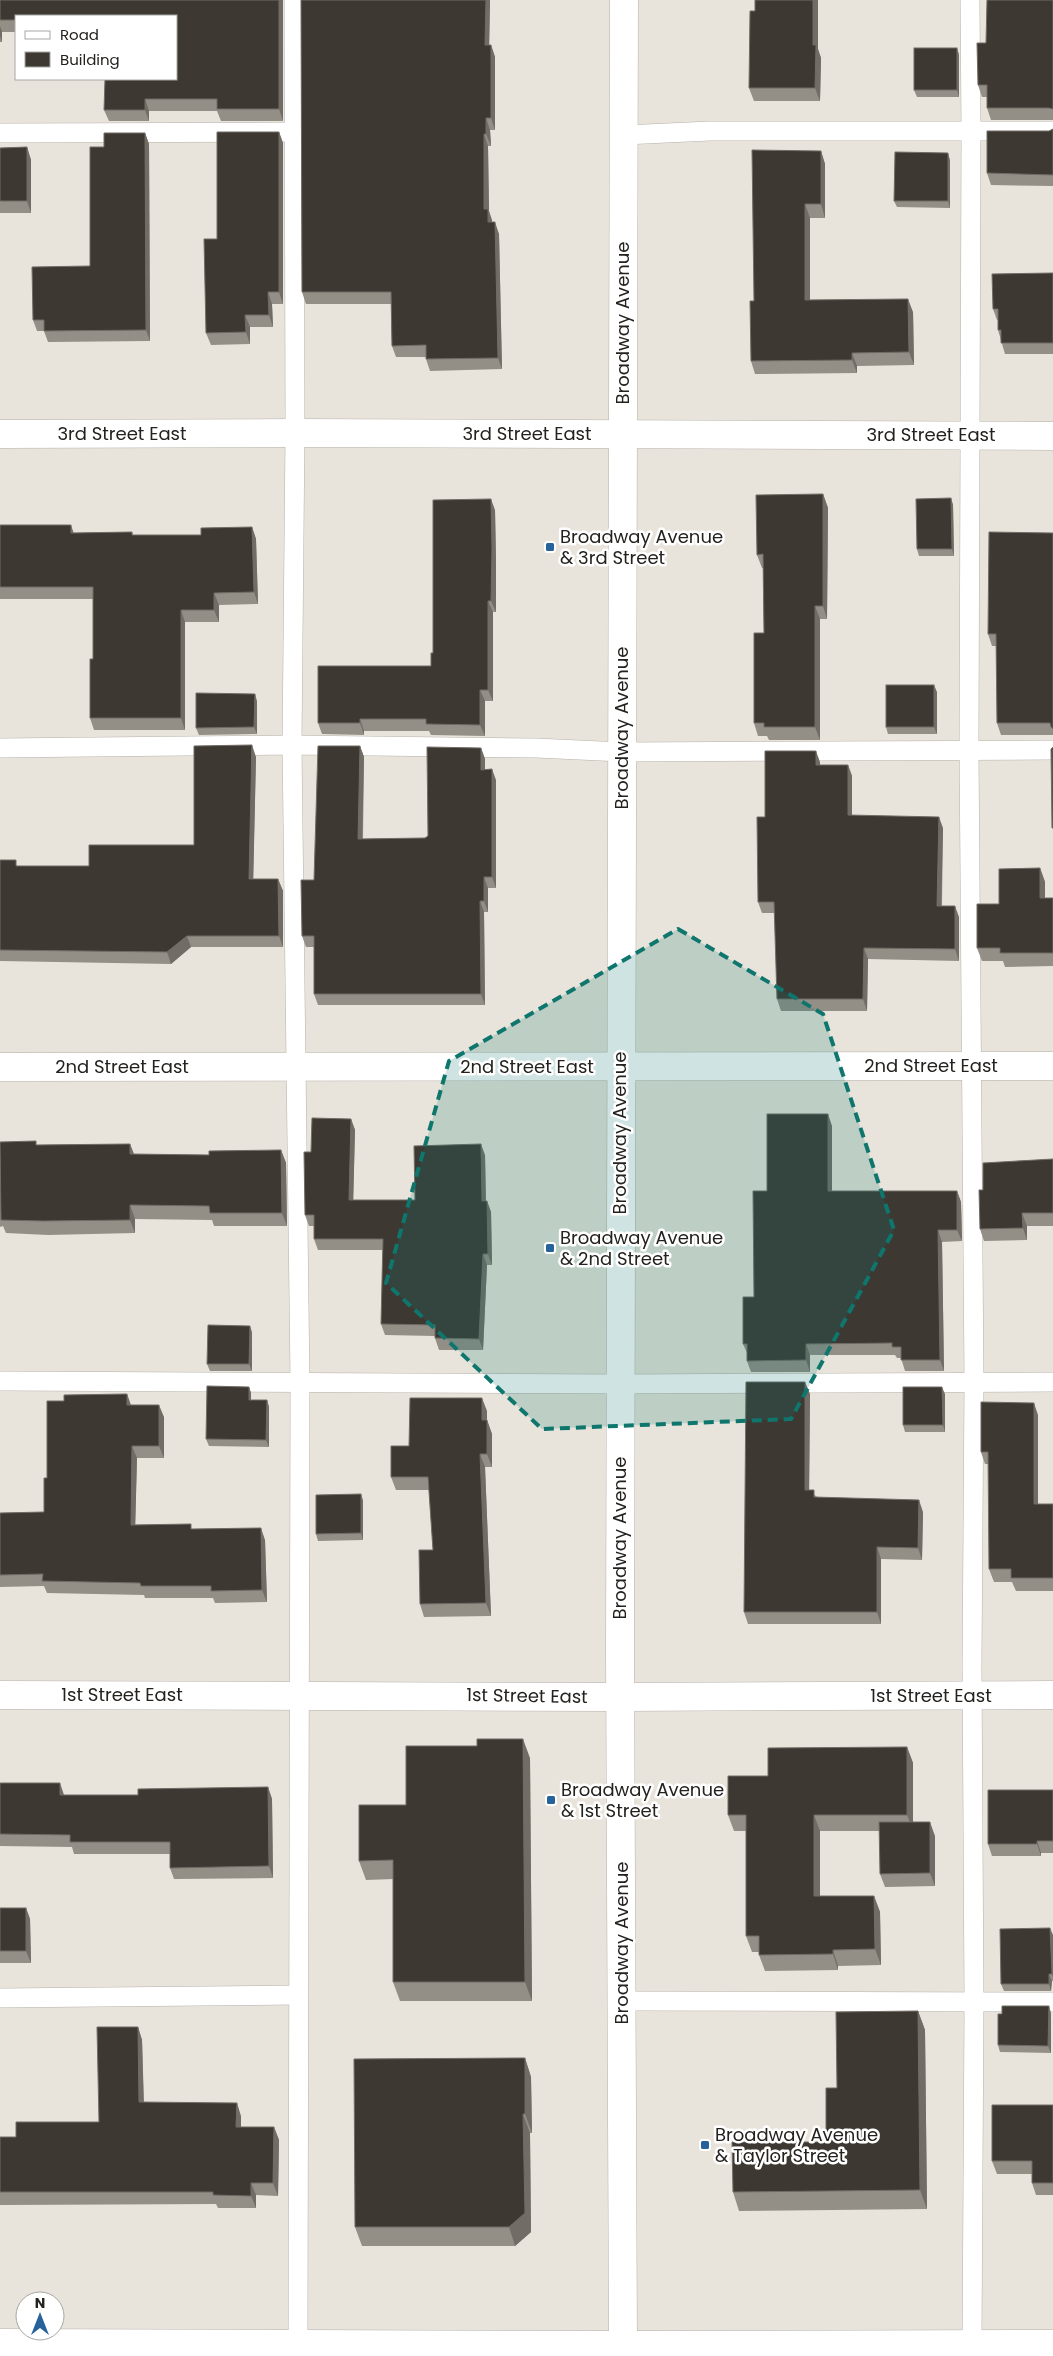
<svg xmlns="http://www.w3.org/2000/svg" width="1053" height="2356" viewBox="0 0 1053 2356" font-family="Poppins,sans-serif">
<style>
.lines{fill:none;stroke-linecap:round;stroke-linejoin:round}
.service-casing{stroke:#b6b1a8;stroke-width:20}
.minor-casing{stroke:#b6b1a8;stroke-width:29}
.tertiary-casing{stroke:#b6b1a8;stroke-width:29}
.secondary-casing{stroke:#b6b1a8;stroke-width:29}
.service{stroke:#fff;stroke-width:19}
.minor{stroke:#fff;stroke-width:28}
.tertiary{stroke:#fff;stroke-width:28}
.secondary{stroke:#fff;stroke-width:28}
.wall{fill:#938e86}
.shaded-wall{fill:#716c65}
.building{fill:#3d3932;stroke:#716c65}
.marked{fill:#0f766e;fill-opacity:0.2;stroke:#0f766e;stroke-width:4;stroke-dasharray:10 6;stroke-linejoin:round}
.poi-dot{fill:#26639a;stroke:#fff;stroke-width:2}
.labels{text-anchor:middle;stroke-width:5;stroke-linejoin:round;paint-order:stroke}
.street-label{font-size:18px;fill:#24221f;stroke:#fff}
.poi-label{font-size:18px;fill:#24221f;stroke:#fff;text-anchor:start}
</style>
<rect width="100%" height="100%" fill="#e9e4db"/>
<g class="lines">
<defs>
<g id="service">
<polyline points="294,0 295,433 292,745 300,1382 298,2344 301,2356"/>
<polyline points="970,0 971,131 969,750 974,1382 972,1665 974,2003 972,2345"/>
<polyline points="0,133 295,132"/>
<polyline points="624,135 710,131 1053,131"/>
<polyline points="0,748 292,745 536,748 622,752 1053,750"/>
<polyline points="0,1381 620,1384 1053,1382"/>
<polyline points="0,1998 297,1995"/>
<polyline points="622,2001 1053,2002"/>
</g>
<g id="minor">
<polyline points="0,434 295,433 1053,436"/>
<polyline points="0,1067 1053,1066"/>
<polyline points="0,1695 620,1697 1053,1695"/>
</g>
<polyline id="tertiary" points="298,2344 623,2345 623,2356"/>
<g id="secondary">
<polyline points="624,0 620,1651 623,2345 1053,2344"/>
<polyline points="0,2343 298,2344"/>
</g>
</defs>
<use href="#service" class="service-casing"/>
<use href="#minor" class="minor-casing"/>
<use href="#tertiary" class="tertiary-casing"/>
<use href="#secondary" class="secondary-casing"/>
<use href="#service" class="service"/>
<use href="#minor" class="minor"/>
<use href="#tertiary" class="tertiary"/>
<use href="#secondary" class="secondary"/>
</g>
<g class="wall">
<polygon points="0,0 283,0 283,121 221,121 217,111 149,111 149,121 109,121 104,110 176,16 16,16 16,32 2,32 2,42 0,42"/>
<polygon points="301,0 490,0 489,45 491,45 495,57 495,130 490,130 491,146 488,146 489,211 492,222 499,234 502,369 430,371 426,359 426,357 396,357 392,346 391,304 306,304 302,292"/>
<polygon points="818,0 818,49 821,58 820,101 754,101 749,88 755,11"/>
<polygon points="1053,0 1053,120 991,120 987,108 987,97 982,97 978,85 986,43"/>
<polygon points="957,48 959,55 959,97 917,97 914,90"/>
<polygon points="1053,129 1053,186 991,185 987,173"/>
<polygon points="279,132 283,143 283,304 272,304 273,327 250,327 250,344 211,345 206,333 217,239"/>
<polygon points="145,133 149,144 150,341 48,342 44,331 37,331 33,320 90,266 104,147"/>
<polygon points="27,147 31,160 31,213 0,213 0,148"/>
<polygon points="821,151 825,164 825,218 810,218 810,300 913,312 914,365 857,366 857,373 755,374 751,361 754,301"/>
<polygon points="950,160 950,208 897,207 894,201"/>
<polygon points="1053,273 1053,354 1005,354 998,330 998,320 997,320 993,309"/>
<polygon points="823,494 828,508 827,619 820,619 820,740 769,740 767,736 758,736 754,723 764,633 763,568 762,568 757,555"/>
<polygon points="951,498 953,505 954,556 919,556 917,549"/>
<polygon points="495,510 496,561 496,612 493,612 493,701 485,701 485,736 431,735 429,731 364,731 364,735 322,734 318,723 431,666 433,653"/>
<polygon points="0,525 74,533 132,532 133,535 201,535 252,527 256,539 258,604 219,605 219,622 185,622 185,730 94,730 90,718 93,659 93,599 0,599"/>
<polygon points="1053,533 1053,735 1001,735 997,723 996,646 992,646 988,634"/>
<polygon points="937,692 937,734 888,734 886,727"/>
<polygon points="257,701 257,734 199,735 196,728"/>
<polygon points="360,746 364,757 363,839 425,838 428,836 481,748 485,759 485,770 496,780 496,888 488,888 488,912 484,912 485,1005 318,1005 314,994 314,947 306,947 302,936 314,880"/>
<polygon points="256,757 253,879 278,879 283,891 283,947 191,947 171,964 0,961 0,860 18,866 89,866 194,845"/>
<polygon points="820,762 820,765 848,765 852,776 852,815 943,828 942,906 959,917 959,961 868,959 867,1011 781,1011 777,999 775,913 762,913 758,902 765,817"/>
<polygon points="1040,868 1045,882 1045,898 1053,898 1053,966 1005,967 1003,961 982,961 977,948 999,904"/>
<polygon points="351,1119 355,1130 353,1200 415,1200 485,1155 486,1201 487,1201 491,1212 492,1265 487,1265 483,1350 439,1350 435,1338 435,1336 385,1335 381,1324 383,1250 318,1250 314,1239 314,1226 309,1226 305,1215 311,1152"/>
<polygon points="832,1126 832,1191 957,1191 961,1202 962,1241 942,1242 944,1371 905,1371 901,1358 897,1358 895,1355 810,1355 810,1372 751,1372 747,1361 747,1353 743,1344 754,1297 767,1191"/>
<polygon points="0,1142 37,1145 130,1144 134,1154 209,1155 281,1150 286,1163 287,1226 214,1226 212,1220 135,1219 135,1233 48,1235 6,1233 3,1226 0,1227"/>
<polygon points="1053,1159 1053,1226 1027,1226 1027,1240 984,1241 980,1229 983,1190"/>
<polygon points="252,1332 252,1371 210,1371 207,1364"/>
<polygon points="249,1387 251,1393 251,1400 267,1400 269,1407 269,1447 209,1446 206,1439"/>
<polygon points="127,1394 131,1405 164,1417 164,1458 137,1458 135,1525 193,1529 265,1540 267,1602 215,1603 213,1598 145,1598 144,1595 47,1593 44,1586 0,1587 0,1513 44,1512 47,1478 64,1401"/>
<polygon points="810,1394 809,1490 817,1497 923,1512 922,1560 881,1559 881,1624 748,1624 744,1612"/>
<polygon points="945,1394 945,1432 905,1432 903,1425"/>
<polygon points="487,1411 487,1420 492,1434 492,1467 485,1467 491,1616 424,1617 420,1604 433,1550 429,1490 396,1490 391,1477 409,1446"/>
<polygon points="1038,1415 1038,1504 1053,1504 1053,1591 1016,1591 1012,1582 994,1582 989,1569 989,1464 985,1464 981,1452"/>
<polygon points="361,1494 363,1501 363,1540 318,1541 316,1534"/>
<polygon points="907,1747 913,1763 913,1822 935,1836 935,1886 885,1887 880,1874 880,1831 820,1831 820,1896 874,1896 880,1912 881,1965 838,1966 838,1970 765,1971 759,1955 759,1952 752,1952 746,1936 746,1831 734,1831 728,1815 768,1776"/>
<polygon points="530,1758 532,2001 400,2001 393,1982 393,1879 366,1880 359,1861 406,1805"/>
<polygon points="0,1783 64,1795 138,1795 268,1787 272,1799 273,1878 174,1879 170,1868 170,1854 74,1854 72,1847 0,1846"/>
<polygon points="1053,1790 1053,1853 1041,1853 1041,1856 992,1856 988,1844"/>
<polygon points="0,1908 26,1908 30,1919 31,1963 0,1963"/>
<polygon points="1053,1935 1053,1981 1052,1981 1051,1991 1004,1991 1001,1984"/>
<polygon points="918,2011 925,2030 927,2209 739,2211 733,2192 826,2142 837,2088"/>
<polygon points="1051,2013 1051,2053 1000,2052 998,2045"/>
<polygon points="138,2027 142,2040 144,2102 241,2116 241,2127 274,2127 279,2140 278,2196 256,2195 256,2208 218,2208 216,2204 0,2205 0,2137 16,2137 99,2122"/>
<polygon points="525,2058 531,2077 532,2133 530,2133 531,2232 515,2246 362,2246 355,2227"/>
<polygon points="1053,2105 1053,2195 1036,2195 1032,2183 1032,2174 997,2174 992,2161"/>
</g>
<g class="shaded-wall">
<polygon points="279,0 283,0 283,121 279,109"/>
<polygon points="486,0 490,0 489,57 485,45"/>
<polygon points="813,0 818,0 818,49 821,58 820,101 815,88 813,45"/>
<polygon points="0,26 2,32 2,42 0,36"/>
<polygon points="491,45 495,57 495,130 491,118"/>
<polygon points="957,48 959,55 959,97 957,90"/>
<polygon points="145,99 149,111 149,121 145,110"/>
<polygon points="486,118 490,130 491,146 486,134"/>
<polygon points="279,132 283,143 283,304 279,292"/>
<polygon points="145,133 149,144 150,341 146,330"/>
<polygon points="484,134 488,146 489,211 492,220 492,234 484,209"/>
<polygon points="27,147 31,160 31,213 27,201"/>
<polygon points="821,151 825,164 825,218 821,204"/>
<polygon points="948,153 950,160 950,208 948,201"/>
<polygon points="805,204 810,218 810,313 805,300"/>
<polygon points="495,222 499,234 502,369 498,358"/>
<polygon points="268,292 272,304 273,327 269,315"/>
<polygon points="908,299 913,312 914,365 909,352"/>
<polygon points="245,315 250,327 250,344 246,332"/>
<polygon points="852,353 857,366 857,373 852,360"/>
<polygon points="823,494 828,508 827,619 823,606"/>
<polygon points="951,498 953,505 954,556 952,549"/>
<polygon points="491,499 495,510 496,561 496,612 491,601"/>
<polygon points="71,525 75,537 71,533"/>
<polygon points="252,527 256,539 258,604 254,592"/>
<polygon points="214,593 219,605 219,622 214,610"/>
<polygon points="488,601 493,612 493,701 488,690"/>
<polygon points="815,606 820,619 820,740 815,727"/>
<polygon points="181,610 185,622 185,730 181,718"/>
<polygon points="934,685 937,692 937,734 934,727"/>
<polygon points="480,690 485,701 485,736 480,725"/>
<polygon points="255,694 257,701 257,734 254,727"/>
<polygon points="360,719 364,731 364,735 360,723"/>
<polygon points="252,745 256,757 253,891 249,879"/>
<polygon points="360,746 364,757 362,850 358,839"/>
<polygon points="481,748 485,759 485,781 481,770"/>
<polygon points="816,751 820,762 820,777 816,765"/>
<polygon points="848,765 852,776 852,827 848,815"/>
<polygon points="492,769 496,780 496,888 492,877"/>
<polygon points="939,817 943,828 941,917 937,906"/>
<polygon points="1040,868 1045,882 1045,911 1040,898"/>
<polygon points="484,877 488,888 488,912 484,901"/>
<polygon points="278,879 283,891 283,947 279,936"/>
<polygon points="480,901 484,912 485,1005 481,994"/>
<polygon points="955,906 959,917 959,961 955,949"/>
<polygon points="187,936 191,947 171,964 167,952"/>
<polygon points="864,948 868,959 867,1011 863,999"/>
<polygon points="828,1114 832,1126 832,1202 828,1191"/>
<polygon points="351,1119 355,1130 353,1211 349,1200"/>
<polygon points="130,1144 135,1157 130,1154"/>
<polygon points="481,1144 485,1155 486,1212 482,1201"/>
<polygon points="281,1150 286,1163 287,1226 282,1213"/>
<polygon points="957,1191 961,1202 962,1241 957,1230"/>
<polygon points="487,1201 491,1212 492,1265 488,1254"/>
<polygon points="130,1205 135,1219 135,1233 130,1220"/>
<polygon points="1022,1213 1027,1226 1027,1240 1023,1228"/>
<polygon points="938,1230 942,1242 944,1371 940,1360"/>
<polygon points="483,1254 487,1265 483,1350 479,1339"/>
<polygon points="250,1326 252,1332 252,1371 249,1364"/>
<polygon points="806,1344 810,1355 810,1372 806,1360"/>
<polygon points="805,1382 810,1394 809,1502 805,1490"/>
<polygon points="249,1387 251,1393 251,1407 249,1400"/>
<polygon points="942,1387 945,1394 945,1432 943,1425"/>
<polygon points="127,1394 131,1406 127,1405"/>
<polygon points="482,1398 487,1411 487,1434 482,1420"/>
<polygon points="267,1400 269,1407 269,1447 266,1440"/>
<polygon points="1034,1403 1038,1415 1038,1517 1034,1504"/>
<polygon points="159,1405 164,1417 164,1458 159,1446"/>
<polygon points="487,1420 492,1434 492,1467 487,1454"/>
<polygon points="132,1446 137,1458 135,1537 131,1525"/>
<polygon points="480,1454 485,1467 491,1616 486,1603"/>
<polygon points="361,1494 363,1501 363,1540 361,1533"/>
<polygon points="919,1500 923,1512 922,1560 918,1548"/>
<polygon points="261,1528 265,1540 267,1602 262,1590"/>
<polygon points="877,1547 881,1559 881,1624 877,1612"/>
<polygon points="523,1739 530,1758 532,2001 525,1982"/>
<polygon points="907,1747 913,1763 913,1831 907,1815"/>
<polygon points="60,1783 64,1795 64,1807 60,1795"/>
<polygon points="268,1787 272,1799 273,1878 269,1866"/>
<polygon points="814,1815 820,1831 820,1912 814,1896"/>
<polygon points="930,1822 935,1836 935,1886 930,1873"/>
<polygon points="1037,1841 1041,1853 1041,1856 1037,1844"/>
<polygon points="874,1896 880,1912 881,1965 875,1949"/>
<polygon points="26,1908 30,1919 31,1963 26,1951"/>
<polygon points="1050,1928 1053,1935 1053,1978 1052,1974"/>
<polygon points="833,1950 838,1966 838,1970 833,1954"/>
<polygon points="1049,1974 1052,1981 1051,1991 1049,1984"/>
<polygon points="1049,2006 1051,2013 1051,2053 1048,2046"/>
<polygon points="918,2011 925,2030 927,2209 920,2190"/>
<polygon points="138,2027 142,2040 144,2115 139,2102"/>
<polygon points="525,2058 531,2077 532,2133 525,2114"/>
<polygon points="237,2103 241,2116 241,2139 236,2127"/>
<polygon points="523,2114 530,2133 531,2232 515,2246 509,2227"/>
<polygon points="274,2127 279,2140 278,2196 273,2183"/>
<polygon points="251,2183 256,2195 256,2208 251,2196"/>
</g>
<g class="building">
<polygon points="0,0 279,0 279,109 217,109 217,99 145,99 145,110 104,110 105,79 176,79 176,16 16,16 16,20 0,20"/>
<polygon points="301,0 486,0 485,45 491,45 491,118 486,118 486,134 484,134 484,209 488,209 488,222 495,222 498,358 426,359 426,345 392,346 391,292 302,292"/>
<polygon points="755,0 813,0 813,45 816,45 815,88 749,88 750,11 755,11"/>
<polygon points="987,0 1053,0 1053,109 1049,108 987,108 987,85 978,85 977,43 986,43"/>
<rect x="914" y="48" width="43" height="42"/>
<polygon points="1053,129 1053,175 987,173 987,131 1049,131"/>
<polygon points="217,132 279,132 279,292 268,292 269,315 245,315 246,332 206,333 204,239 217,239"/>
<polygon points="104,133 145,133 146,330 44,331 44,320 33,320 32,267 90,266 90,147 104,147"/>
<polygon points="27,147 27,201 0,201 0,148"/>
<polygon points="752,150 821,151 821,204 805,204 805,300 908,299 909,352 852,353 852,360 751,361 750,301 754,301"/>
<polygon points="895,152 948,153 948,201 894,201"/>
<polygon points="1053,273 1053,343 1001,343 1001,330 998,330 998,309 993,309 992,274"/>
<polygon points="823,494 823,606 815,606 815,727 764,727 764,723 754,723 754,633 764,633 763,554 757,555 756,495"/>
<polygon points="951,498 952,549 917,549 916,499"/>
<polygon points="491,499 492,549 491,601 488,601 488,690 480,690 480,725 426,724 426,719 360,719 360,723 318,723 318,666 431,666 431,653 433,653 433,500"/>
<polygon points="0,525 71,525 71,533 132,532 132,535 201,535 201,528 252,527 254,592 214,593 214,610 181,610 181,718 90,718 90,659 93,659 93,587 0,587"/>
<polygon points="989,532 1053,533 1053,729 1051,727 1050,723 997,723 996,634 988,634"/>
<rect x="886" y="685" width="48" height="42"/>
<polygon points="196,693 255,694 254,727 196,728"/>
<polygon points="252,745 249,879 278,879 279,936 187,936 167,952 0,950 0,860 16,860 16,866 89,866 89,845 194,845 194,746"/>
<polygon points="318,746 360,746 358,839 425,838 428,836 427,747 481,748 481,770 492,769 492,877 484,877 484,901 480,901 481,994 314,994 314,936 302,936 301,880 314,880"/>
<polygon points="1053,747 1053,828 1052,828 1051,749"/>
<polygon points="765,751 816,751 816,765 848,765 848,815 939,817 937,906 955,906 955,949 864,948 863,999 777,999 774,902 758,902 757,817 765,817"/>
<polygon points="1040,868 1040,898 1053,898 1053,953 1000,953 1000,948 977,948 977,904 999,904 999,869"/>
<polygon points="767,1114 828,1114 828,1191 957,1191 957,1230 938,1230 940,1360 901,1360 901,1347 892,1347 892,1343 806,1344 806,1360 747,1361 747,1344 743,1344 743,1297 754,1297 753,1191 767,1191"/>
<polygon points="312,1118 351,1119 349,1200 415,1200 414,1146 481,1144 482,1201 487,1201 488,1254 483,1254 479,1339 435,1338 435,1325 381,1324 383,1239 314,1239 314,1215 305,1215 304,1152 311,1152"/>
<polygon points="36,1141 36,1145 130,1144 130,1154 209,1155 209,1151 281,1150 282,1213 210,1213 209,1206 130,1205 130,1220 43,1221 1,1220 0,1142"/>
<polygon points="1053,1159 1053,1213 1022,1213 1023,1228 980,1229 979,1190 983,1190 983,1163"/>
<polygon points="208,1325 250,1326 249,1364 207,1364"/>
<polygon points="746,1382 805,1382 805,1490 814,1490 814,1497 919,1500 918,1548 877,1547 877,1612 744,1612"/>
<polygon points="207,1386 249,1387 249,1400 267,1400 266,1440 206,1439"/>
<polygon points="903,1387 942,1387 943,1425 903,1425"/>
<polygon points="127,1394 127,1405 159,1405 159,1446 132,1446 131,1525 191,1524 191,1529 261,1528 262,1590 211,1591 211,1586 141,1586 140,1583 42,1581 43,1574 0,1575 0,1513 44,1512 44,1478 47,1478 47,1401 64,1401 64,1395"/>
<polygon points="410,1398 482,1398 482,1420 487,1420 487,1454 480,1454 486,1603 420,1604 419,1550 433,1550 428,1477 391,1477 391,1446 409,1446"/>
<polygon points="981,1402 1034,1403 1034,1504 1053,1504 1053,1578 1011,1578 1011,1569 989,1569 988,1452 981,1452"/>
<polygon points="361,1494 361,1533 316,1534 316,1495"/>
<polygon points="477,1739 523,1739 525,1982 393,1982 393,1860 359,1861 359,1805 406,1805 406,1746 477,1746"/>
<polygon points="907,1747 907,1815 814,1815 814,1896 874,1896 875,1949 833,1950 833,1954 759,1955 759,1936 746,1936 746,1815 728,1815 728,1776 768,1776 768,1748"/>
<polygon points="0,1783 60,1783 60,1795 138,1795 138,1789 268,1787 269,1866 170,1868 170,1842 70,1842 70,1835 0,1834"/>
<polygon points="988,1790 1053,1790 1053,1841 1037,1841 1037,1844 988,1844"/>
<polygon points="879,1822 930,1822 930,1873 880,1874"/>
<rect x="0" y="1908" width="26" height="43"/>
<polygon points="1050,1928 1052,1974 1049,1974 1049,1984 1001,1984 1000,1929"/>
<polygon points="1002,2006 1049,2006 1048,2046 998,2045 998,2014 1002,2014"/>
<polygon points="918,2011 920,2190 733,2192 732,2142 826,2142 826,2088 837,2088 836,2012"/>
<polygon points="97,2027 138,2027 139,2102 237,2103 236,2127 274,2127 273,2183 251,2183 251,2196 213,2195 213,2192 0,2192 0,2137 16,2137 16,2122 99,2122"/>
<polygon points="525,2058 525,2114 523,2114 525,2213 509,2227 355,2227 354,2059"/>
<polygon points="992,2105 1053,2105 1053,2183 1032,2183 1032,2161 992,2161"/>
</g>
<path class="marked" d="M678,929L823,1014L894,1230L791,1419L542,1429L386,1283L449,1061Z"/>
<g class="poi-dot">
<rect x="545" y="542" width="10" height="10" rx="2.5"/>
<rect x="545" y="1243" width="10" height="10" rx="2.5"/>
<rect x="546" y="1795" width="10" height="10" rx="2.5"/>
<rect x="700" y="2140" width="10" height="10" rx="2.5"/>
</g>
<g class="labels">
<g class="street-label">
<text transform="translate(623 323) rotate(-90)" y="6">Broadway Avenue</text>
<text x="122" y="440">3rd Street East</text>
<text x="527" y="440">3rd Street East</text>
<text x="931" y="441">3rd Street East</text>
<text transform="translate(622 728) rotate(-90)" y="6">Broadway Avenue</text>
<text x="931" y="1072">2nd Street East</text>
<text x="122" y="1073">2nd Street East</text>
<text x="527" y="1073">2nd Street East</text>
<text transform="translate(620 1133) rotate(-90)" y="6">Broadway Avenue</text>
<text transform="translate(620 1538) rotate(-90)" y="6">Broadway Avenue</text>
<text x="122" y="1701">1st Street East</text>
<text transform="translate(527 1696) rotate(1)" y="6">1st Street East</text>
<text x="931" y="1702">1st Street East</text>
<text transform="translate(622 1943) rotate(-90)" y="6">Broadway Avenue</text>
</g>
<g class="poi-label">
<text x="560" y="543">Broadway Avenue<tspan x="560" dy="21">&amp; 3rd Street</tspan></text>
<text x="560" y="1244">Broadway Avenue<tspan x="560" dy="21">&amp; 2nd Street</tspan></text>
<text x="561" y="1796">Broadway Avenue<tspan x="561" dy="21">&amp; 1st Street</tspan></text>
<text x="715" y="2141">Broadway Avenue<tspan x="715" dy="21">&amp; Taylor Street</tspan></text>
</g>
</g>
<rect x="15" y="15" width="162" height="65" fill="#ffffff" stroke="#a7a7a5"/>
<rect x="25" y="31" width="25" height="8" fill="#ffffff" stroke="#a7a7a5"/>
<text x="60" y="40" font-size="15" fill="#24221f">Road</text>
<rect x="25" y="52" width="25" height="15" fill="#3d3932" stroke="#a7a7a5"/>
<text x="60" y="65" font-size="15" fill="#24221f">Building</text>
<g transform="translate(40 2316)"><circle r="24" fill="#ffffff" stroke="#a7a7a5"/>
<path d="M0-4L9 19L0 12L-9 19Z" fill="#26639a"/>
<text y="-8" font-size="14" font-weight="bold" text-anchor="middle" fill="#24221f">N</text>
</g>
</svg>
